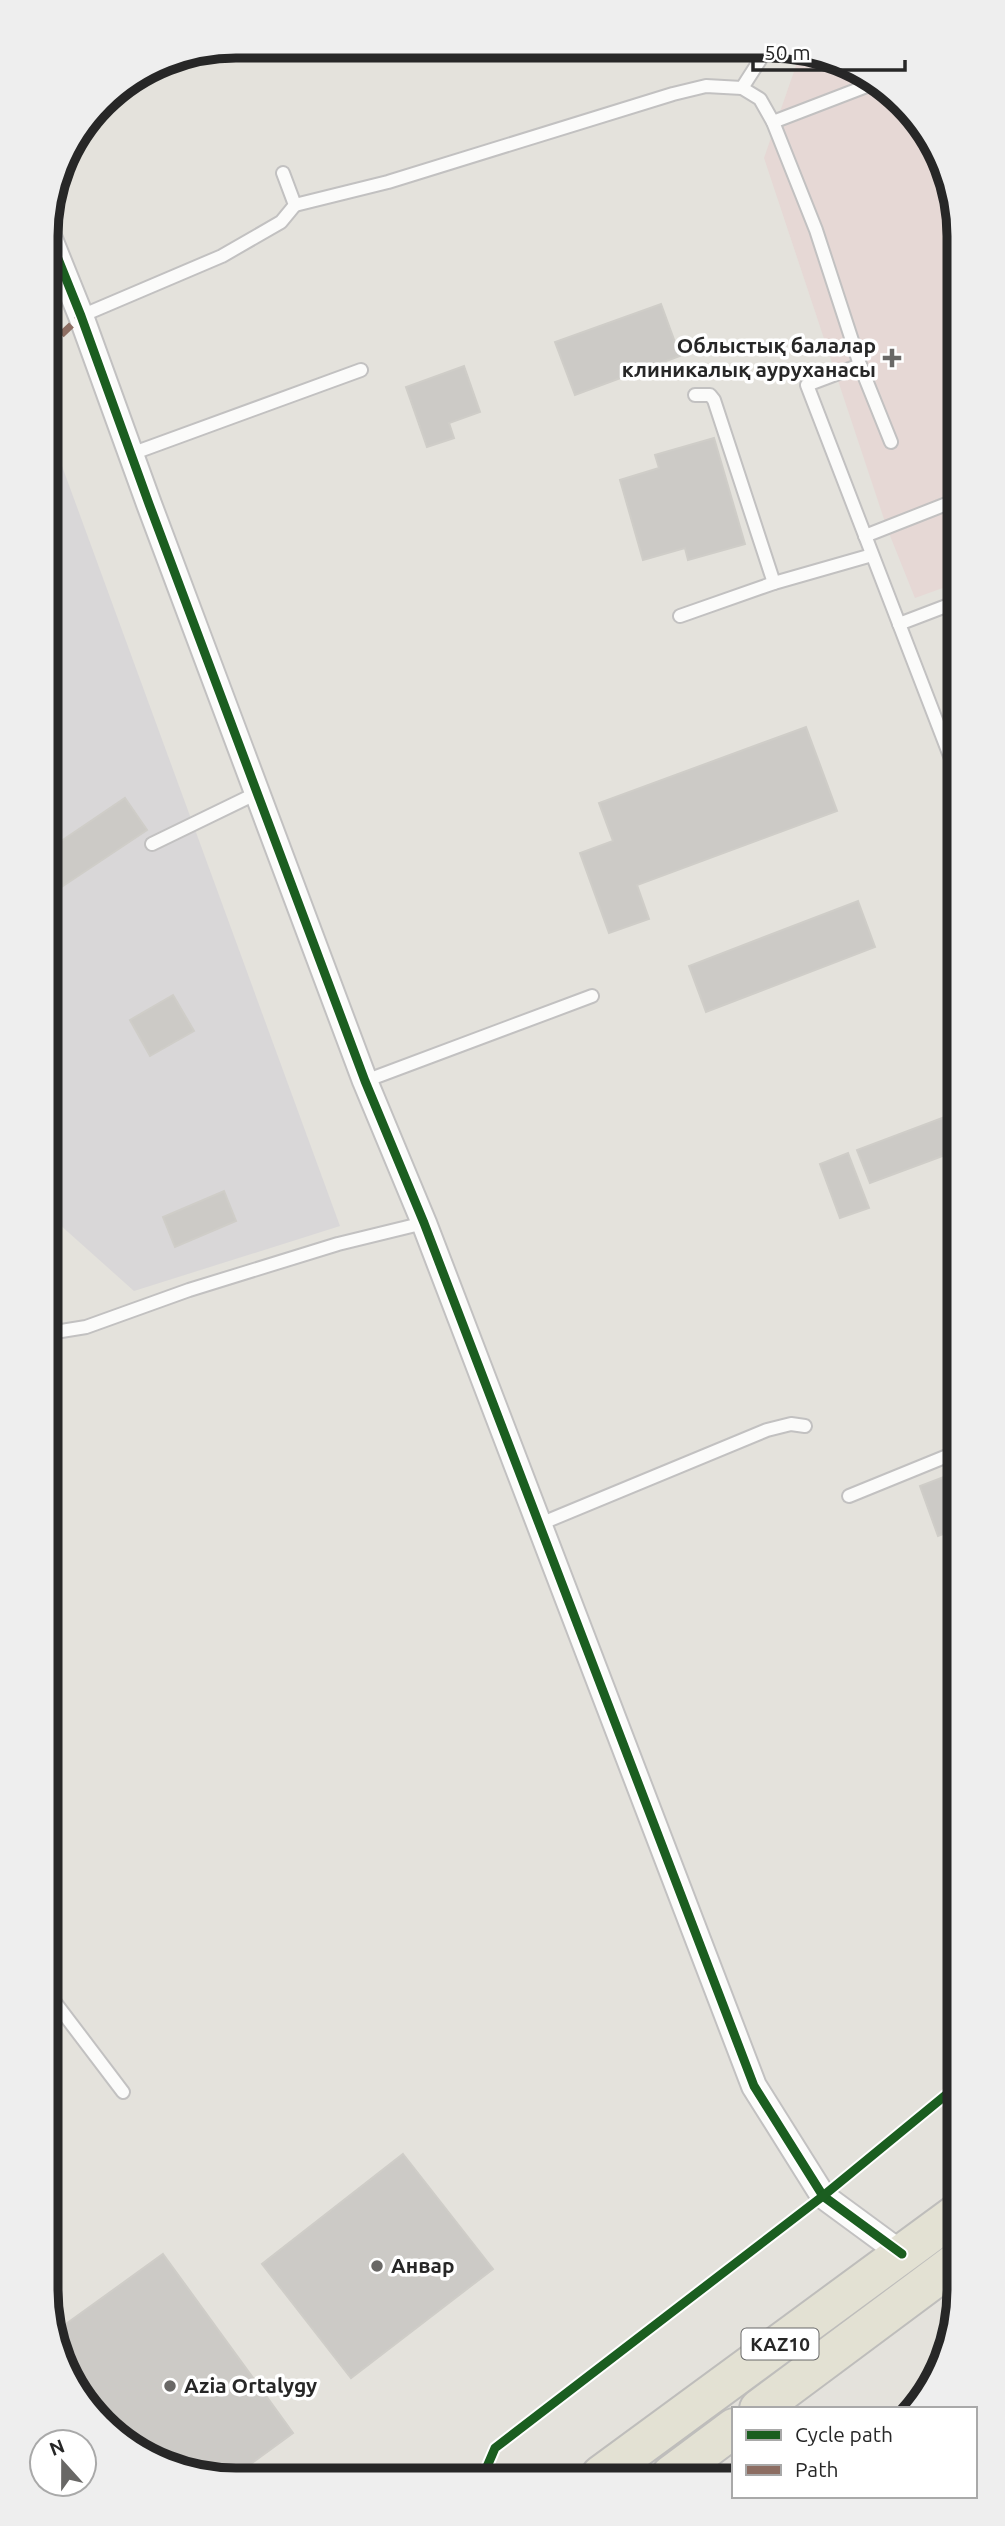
<svg xmlns="http://www.w3.org/2000/svg" width="1005" height="2526" viewBox="0 0 1005 2526" font-family="Ubuntu,sans-serif">
<style>
.industrial{fill:#d9d7d8}
.medical{fill:#e6d8d5}
.building{fill:#cccac6;stroke:#cfcdc8;stroke-width:2}
.lines{fill:none;stroke-linecap:round;stroke-linejoin:round}
.service-casing{stroke:#c2c1c1;stroke-width:16}
.minor-casing{stroke:#c2c1c1;stroke-width:28}
.primary-casing{stroke:#bebdbb;stroke-width:42}
.service{stroke:#fbfbfa;stroke-width:12}
.minor{stroke:#fbfbfa;stroke-width:24}
.primary{stroke:#e3e1d3;stroke-width:38}
.quiet{stroke:#8d6e63;stroke-width:7;stroke-dasharray:14 7;stroke-linecap:butt}
.cycleway-casing{stroke:#fff;stroke-width:13}
.cycleway{stroke:#1b5e20;stroke-width:9}
.poi-dot{fill:#696866;stroke:#fff;stroke-width:2.5}
.labels{text-anchor:middle;stroke-width:7;stroke-linejoin:round;paint-order:stroke}
.shield{fill:#fff;stroke:#686868;stroke-width:2}
.shield-label{font-size:19px;font-weight:bold;fill:#272727}
.poi-label{font-size:21px;font-weight:bold;fill:#272727;stroke:#fff;text-anchor:start}
.rim{fill:none;stroke:#272727;stroke-width:9}
</style>
<rect width="100%" height="100%" fill="#e4e2dc"/>
<polygon class="industrial" points="47,425 340,1226 134,1291 49,1215"/>
<polygon class="medical" points="806,49 904,101 953,187 954,592 951,585 915,598 887,528 764,158 799,57"/>
<g class="building">
<polygon points="661,304 680,356 575,395 555,342"/>
<polygon points="464,366 480,412 449,423 454,438 427,447 406,387"/>
<polygon points="714,438 745,544 688,560 685,548 643,560 620,480 659,468 655,455"/>
<polygon points="806,727 837,811 637,885 649,919 609,933 580,853 613,841 599,803"/>
<polygon points="125,798 147,830 48,896 48,850"/>
<polygon points="858,901 875,947 706,1012 689,966"/>
<polygon points="173,995 194,1031 150,1056 130,1020"/>
<polygon points="950,1115 956,1130 956,1151 870,1183 857,1150"/>
<polygon points="848,1153 869,1208 840,1218 820,1164"/>
<polygon points="224,1191 236,1221 175,1247 163,1217"/>
<polygon points="957,1472 957,1529 938,1536 920,1486"/>
<polygon points="403,2154 493,2269 351,2378 262,2264"/>
<polygon points="163,2254 293,2433 233,2477 199,2477 110,2433 52,2339 52,2334"/>
</g>
<g class="lines">
<defs>
<g id="service">
<polyline points="742,88 767,49"/>
<polyline points="773,122 872,84"/>
<polyline points="295,205 388,182 673,94 706,86 742,88 760,99 773,122 816,230 860,365 891,442"/>
<polyline points="81,316 222,256 281,222 295,205 283,173"/>
<polyline points="860,365 807,385 955,769"/>
<polyline points="695,395 710,395 714,400 774,583"/>
<polyline points="131,454 361,370"/>
<polyline points="865,536 954,501"/>
<polyline points="680,616 774,583 872,555"/>
<polyline points="899,624 954,603"/>
<polyline points="152,844 257,793"/>
<polyline points="365,1081 592,996"/>
<polyline points="49,1333 86,1327 189,1290 338,1244 424,1223"/>
<polyline points="849,1496 957,1452"/>
<polyline points="540,1524 767,1430 791,1424 805,1426"/>
<polyline points="51,1997 123,2092"/>
</g>
<polyline id="minor" points="46,229 81,316 149,504 365,1081 424,1223 754,2086 823,2196 902,2254"/>
<g id="primary">
<polyline points="759,2409 959,2260"/>
<polyline points="601,2475 959,2212"/>
<polyline points="671,2475 734,2428"/>
</g>
</defs>
<use href="#service" class="service-casing"/>
<use href="#minor" class="minor-casing"/>
<use href="#primary" class="primary-casing"/>
<use href="#service" class="service"/>
<use href="#minor" class="minor"/>
<use href="#primary" class="primary"/>
<polyline class="quiet" points="46,349 81,316"/>
<defs>
<g id="cycleway">
<polyline points="46,229 81,316 149,504 365,1081 424,1223 754,2086 823,2196 902,2254"/>
<polyline points="483,2476 495,2448 823,2196 958,2085"/>
</g>
</defs>
<use href="#cycleway" class="cycleway-casing"/>
<use href="#cycleway" class="cycleway"/>
</g>
<g class="poi-dot">
<path d="M888.5 347.5h7v7h7v7h-7v7h-7v-7h-7v-7h7z"/>
<circle cx="377" cy="2266" r="7"/>
<circle cx="170" cy="2386" r="7"/>
</g>
<g class="labels">
<rect class="shield" x="741.5" y="2328.5" width="77" height="31" rx="5"/>
<g class="shield-label">
<text x="780" y="2351">KAZ10</text>
</g>
<g class="poi-label">
<text x="876" y="353" text-anchor="end">Облыстық балалар<tspan x="876" dy="24">клиникалық ауруханасы</tspan></text>
<text x="391" y="2273">Анвар</text>
<text x="184" y="2393">Azia Ortalygy</text>
</g>
</g>
<path d="M0 0H1005V2526H0ZM236 58H769A178 178 0 0 1 947 236V2290A178 178 0 0 1 769 2468H236A178 178 0 0 1 58 2290V236A178 178 0 0 1 236 58Z" fill="#eee" fill-rule="evenodd"/>
<path class="rim" d="M236 58H769A178 178 0 0 1 947 236V2290A178 178 0 0 1 769 2468H236A178 178 0 0 1 58 2290V236A178 178 0 0 1 236 58Z"/>
<rect x="732" y="2407" width="245" height="91" fill="#ffffff" stroke="#a9a9a9" stroke-width="2"/>
<rect x="746" y="2430" width="35" height="10" fill="#1b5e20" stroke="#a9a9a9" stroke-width="2"/>
<text x="795" y="2442" font-size="21" fill="#272727">Cycle path</text>
<rect x="746" y="2465" width="35" height="10" fill="#8d6e63" stroke="#a9a9a9" stroke-width="2"/>
<text x="795" y="2477" font-size="21" fill="#272727">Path</text>
<g transform="translate(63 2463) rotate(339)"><circle r="33" fill="#ffffff" stroke="#a9a9a9" stroke-width="2"/>
<path d="M0-5L12 26L0 18L-12 26Z" fill="#696866"/>
<text y="-10" font-size="19" font-weight="bold" text-anchor="middle" fill="#272727">N</text>
</g>
<path d="M753 60v10h152v-10" fill="none" stroke="#272727" stroke-width="3.5"/>
<text x="764" y="60" font-size="21" fill="#272727" stroke="#ffffff" stroke-width="5" paint-order="stroke">50 m</text>
</svg>
